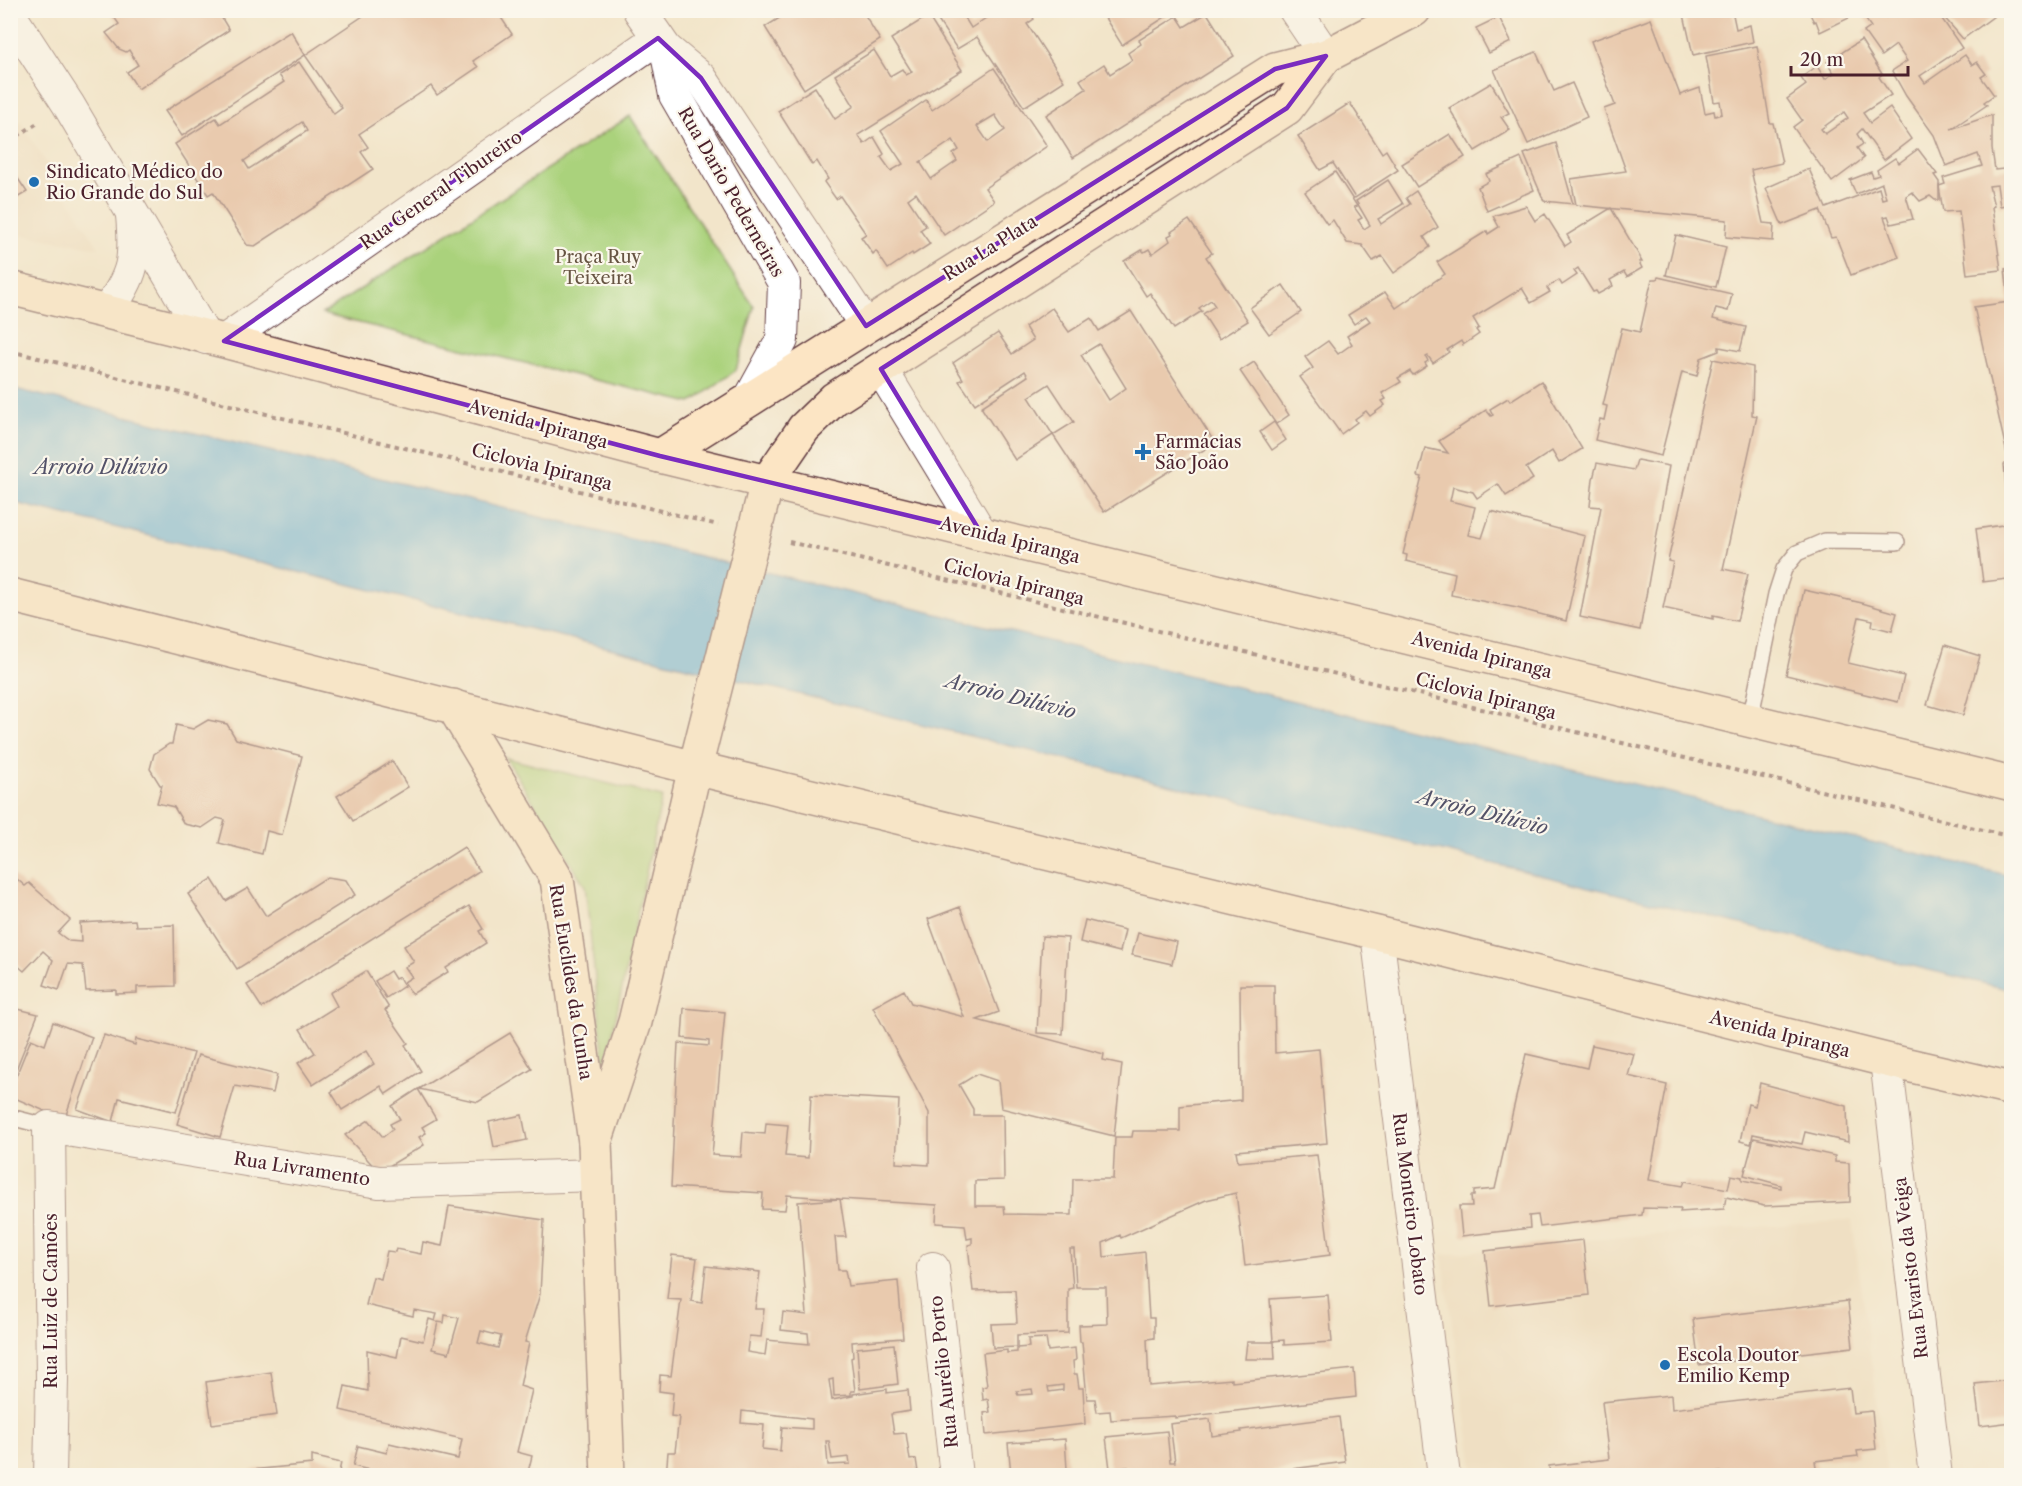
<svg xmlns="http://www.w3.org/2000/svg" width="2022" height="1486" viewBox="0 0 2022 1486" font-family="'Libre Caslon Text',serif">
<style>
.built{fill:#ecd8ba}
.green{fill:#aad27c;stroke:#7a7854;stroke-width:1.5}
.water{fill:#63b1dd;stroke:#566884;stroke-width:1.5}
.building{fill:#dea98c;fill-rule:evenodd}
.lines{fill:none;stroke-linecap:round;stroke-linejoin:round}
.lane-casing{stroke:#633d43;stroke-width:18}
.street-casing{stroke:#633d43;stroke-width:34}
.secondary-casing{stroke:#633d43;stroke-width:36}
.path{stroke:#633d43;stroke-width:4;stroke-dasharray:4.5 4.5;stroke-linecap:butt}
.lane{stroke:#fff;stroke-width:15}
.street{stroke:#fff;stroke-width:32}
.secondary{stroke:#fce5c4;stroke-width:33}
.marked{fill:none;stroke:#7b2cbf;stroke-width:4.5;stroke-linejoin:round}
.poi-dot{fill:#1f6fb2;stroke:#fbf7ec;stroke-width:2}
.labels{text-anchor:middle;stroke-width:4.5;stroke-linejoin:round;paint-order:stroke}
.poi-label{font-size:18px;fill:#4a1f2b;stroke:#fbf7ec;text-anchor:start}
.street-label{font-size:18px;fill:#4a1f2b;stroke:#fbf7ec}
.park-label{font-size:18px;fill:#675543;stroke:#fbf7ec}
.water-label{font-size:20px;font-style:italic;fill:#535269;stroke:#fbf7ec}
</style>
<rect width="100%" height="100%" fill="#fbf7ec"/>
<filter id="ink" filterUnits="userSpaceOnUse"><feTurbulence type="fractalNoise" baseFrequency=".0167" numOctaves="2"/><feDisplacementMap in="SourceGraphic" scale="12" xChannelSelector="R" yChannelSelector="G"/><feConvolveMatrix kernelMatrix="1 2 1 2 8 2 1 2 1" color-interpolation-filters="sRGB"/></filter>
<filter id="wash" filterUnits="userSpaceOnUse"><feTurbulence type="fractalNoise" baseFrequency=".008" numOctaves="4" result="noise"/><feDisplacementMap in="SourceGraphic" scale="24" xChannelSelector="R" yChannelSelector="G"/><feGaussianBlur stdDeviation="1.35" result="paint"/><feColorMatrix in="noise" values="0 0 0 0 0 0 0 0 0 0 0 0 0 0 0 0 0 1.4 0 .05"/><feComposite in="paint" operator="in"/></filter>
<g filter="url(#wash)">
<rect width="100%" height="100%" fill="#f2e5ca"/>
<g class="built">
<polygon points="20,121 99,248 11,233 11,127"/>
<polygon points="1852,1220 1887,1475 1474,1475 1442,1255 1583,1240"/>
</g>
<g class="green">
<polygon points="630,116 754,307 736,370 691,403 322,314"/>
<polygon points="506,758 662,797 605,1069 585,886"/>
</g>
<polygon class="water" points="11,388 2011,876 2011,990 11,502"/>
<g id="blocks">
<g class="building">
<polygon points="109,10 217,10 229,30 138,89 127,72 138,65 129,50 126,52 119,49 106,33 119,24"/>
<path d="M372,10H496L512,34L473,61L478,67L437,95L431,86L359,134L368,147L361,152L373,169L255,246L247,245L213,192L208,195L175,144L216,118L220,124L284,82L279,75L299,62L334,114L342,108L305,55L182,136L165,111L291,31L305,55ZM302,122L307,131L249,169L244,161Z"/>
<polygon points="783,10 862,10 880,40 804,89 765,27 786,14"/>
<polygon points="936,10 960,10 971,28 998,10 1028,10 1034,19 1027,24 1064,81 1024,107 977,37 957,49 933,13"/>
<polygon points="1100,10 1176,10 1122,45"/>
<polygon points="1683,10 1732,10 1736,29 1750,25 1753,42 1693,55"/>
<polygon points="1808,10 1845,10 1849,18 1820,32 1816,21 1814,22"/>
<polygon points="1859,10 1990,10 1994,16 1963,39 1942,15 1940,16 1962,48 1920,76 1925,83 1965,55 1972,65 1977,62 1986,74 1981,77 1994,95 1984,102 1987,105 1951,129 1992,115 1992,149 1995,170 2012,168 2012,204 2000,206 1997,185 1989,186 1994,206 1992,207 2001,270 1967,274 1959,211 1943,212 1939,186 1945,184 1943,178 1982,166 1978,154 1946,166 1934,135 1906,96 1892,71 1907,61 1896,45 1881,56 1864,32 1871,27"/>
<polygon points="1207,13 1234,56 1073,158 1046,115 1086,89 1080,80 1104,64 1110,74 1132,60 1128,53 1141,44 1139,40 1177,16 1184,27"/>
<path d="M928,16L962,70L858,135L864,144L874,137L884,154L881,157L891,171L903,164L881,131L926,100L932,110L994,68L1047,146L985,188L994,201L944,235L916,193L908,199L926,226L920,230L930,244L913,255L912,253L888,269L876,251L873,254L861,237L866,234L840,196L836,199L824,182L828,179L817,161L812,165L778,111L815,87L835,119L854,106L835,75L874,50L890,76L902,69L906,75L912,72L891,39ZM995,115L1005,130L988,142L977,126ZM953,140L959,150L953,154L957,161L931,179L920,162Z"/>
<polygon points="1499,17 1511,42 1489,53 1476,28"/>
<polygon points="1651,19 1680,95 1700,88 1705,113 1714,111 1715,116 1722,114 1720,101 1714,102 1706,56 1757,46 1770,123 1773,123 1782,163 1751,170 1763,223 1774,224 1773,241 1726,237 1727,220 1576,205 1571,179 1626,171 1604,109 1615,105 1591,41"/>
<path d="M1861,40L1882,74L1879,77L1891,95L1863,113L1870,123L1890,108L1911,139L1884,160L1862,129L1857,134L1863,144L1857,148L1864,158L1832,182L1793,127L1802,120L1787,99L1806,85L1801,78L1817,66L1825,79L1834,73L1827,62ZM1844,112L1848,118L1825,134L1821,129Z"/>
<polygon points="1536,52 1554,91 1572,83 1587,117 1528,144 1494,70"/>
<polygon points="1491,83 1509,113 1501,117 1510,130 1475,151 1449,108"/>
<polygon points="1350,103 1382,153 1386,150 1398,170 1355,198 1333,163 1320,170 1298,136"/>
<polygon points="1450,134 1465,157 1417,187 1402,164"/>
<polygon points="1556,143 1573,204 1544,201 1524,154"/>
<polygon points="1918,149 1937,174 1934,175 1939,182 1939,200 1935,200 1930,196 1920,201 1912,192 1906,196 1913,219 1891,224 1888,216 1884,217 1899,257 1851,275 1836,237 1831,238 1820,210 1782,225 1766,188 1809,169 1826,208 1879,188 1882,199 1886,198 1882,183 1856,194 1850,180 1871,172 1873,177 1879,175 1877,170 1895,158 1899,163"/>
<polygon points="1521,158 1534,190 1487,211 1478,187 1489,181 1486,174"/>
<polygon points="10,167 27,192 10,202"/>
<polygon points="1335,172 1357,206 1354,207 1362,218 1358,220 1364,229 1370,225 1356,201 1388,180 1403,204 1378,219 1381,224 1410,204 1406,198 1416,191 1438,227 1424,237 1430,247 1394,273 1382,256 1373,261 1362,245 1347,243 1333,220 1327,224 1305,192"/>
<polygon points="1526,206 1535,221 1545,214 1565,246 1571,242 1567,235 1611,208 1640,257 1639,257 1642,262 1639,262 1642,268 1627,277 1624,272 1610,280 1613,286 1598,294 1596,291 1593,292 1578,268 1574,271 1577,275 1562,285 1559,280 1547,288 1550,292 1531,303 1522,288 1473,318 1479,328 1476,330 1479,334 1463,345 1461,341 1447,350 1449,352 1433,363 1428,356 1426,357 1428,361 1425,363 1427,366 1413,375 1410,371 1398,378 1401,382 1382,393 1386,399 1382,401 1385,405 1370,416 1366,411 1355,419 1357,422 1341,434 1300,377 1313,368 1305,357 1328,341 1338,354 1352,344 1347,336 1370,321 1366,316 1354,324 1348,315 1385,292 1396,308 1445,274 1437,262 1487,231 1488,234 1499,227 1493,216"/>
<polygon points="1189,220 1212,253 1206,257 1248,321 1219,339 1203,314 1215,306 1211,300 1199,308 1202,311 1174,329 1150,293 1146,296 1124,261 1142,250 1144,252 1149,249 1152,254 1170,241 1168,236 1172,234 1171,232"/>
<polygon points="1676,235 1726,247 1716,287 1666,275"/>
<polygon points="2012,268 2012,599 2010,599 2007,579 1983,582 1976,529 2009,524 2004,464 2009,463 1974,307 2009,302 2005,269"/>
<polygon points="1658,277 1732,294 1728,311 1716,308 1713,319 1746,327 1740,351 1719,347 1719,351 1701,358 1697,376 1682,372 1661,456 1595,440 1600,419 1604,420 1607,406 1603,405 1622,328 1640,332 1652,279 1657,279"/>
<polygon points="1283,285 1301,312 1269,334 1250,308"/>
<path d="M1052,308L1069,332L1091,318L1099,331L1131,311L1215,443L1104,512L1053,435L1074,422L1049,384L1029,397L1053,435L1015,460L981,407L1028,376L1025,371L975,404L959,381L963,379L953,363L998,333L1012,354L1033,340L1025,327ZM1099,344L1126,388L1109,400L1081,355Z"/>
<polygon points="1713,359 1753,367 1752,415 1757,416 1723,569 1748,574 1737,621 1713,616 1713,619 1663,608 1673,562 1668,561"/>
<polygon points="1254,362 1289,415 1276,424 1240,371"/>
<polygon points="1541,381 1582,449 1559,463 1552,451 1526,468 1533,479 1506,496 1498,484 1477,498 1473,492 1453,487 1450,501 1475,507 1468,535 1482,538 1491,511 1585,536 1566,621 1517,608 1451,595 1455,573 1406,561 1407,555 1403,554 1422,477 1418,476 1425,448 1448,453 1439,441 1486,410 1491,416 1493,415 1490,409 1508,398 1510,401"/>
<polygon points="1274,422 1286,440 1272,450 1260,432"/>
<polygon points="1637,460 1669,466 1640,630 1580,617 1601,507 1590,506 1593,479 1597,463 1634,470"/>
<polygon points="1804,590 1862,603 1897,613 1892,631 1872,626 1873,620 1859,617 1848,663 1904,676 1898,702 1786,675"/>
<polygon points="1945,645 1980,656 1963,715 1927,705"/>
<polygon points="208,720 227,724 236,739 302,756 282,835 267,831 262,854 219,843 225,820 217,818 202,828 184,824 174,807 157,803 162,785 160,785 150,769 154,754 169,744 172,744 176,725 193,729"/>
<polygon points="392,761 408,787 353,821 337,796"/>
<polygon points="464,847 479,871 262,1008 247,985"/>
<polygon points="10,873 25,886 29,883 70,920 58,933 69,941 81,942 80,923 135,920 136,926 174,925 175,986 137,987 137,993 116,994 116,990 86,991 83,965 68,964 59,990 44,985 53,960 43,951 24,971 10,959"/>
<polygon points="327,877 346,880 355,895 237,969 188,894 212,879 226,901 248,888 266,916"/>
<polygon points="469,906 483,929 479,931 486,943 446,968 448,972 412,994 404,982 412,977 405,967 414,962 404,946"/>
<path d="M960,907L999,1012L977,1020L1104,1054L1103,1060L1122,1064L1114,1136L1001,1108L998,1081L977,1074L959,1085L973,1109V1115H1003L1004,1180L975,1181V1206H1004L1005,1214L1072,1215L1073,1179H1113L1115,1137H1132L1133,1131H1180V1106L1241,1100L1240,985H1274L1275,1053L1319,1049L1327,1143L1236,1151L1238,1162L1317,1155L1330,1255L1245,1266L1236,1193L1206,1200L1121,1238L1120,1235L1103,1243L1104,1257L1145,1252L1149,1318H1154V1338L1147,1339L1149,1386L1232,1379V1382L1354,1369L1356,1397L1175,1418V1416L1111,1420L1110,1411L1097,1412L1095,1399H1087L1082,1342H1080L1079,1325L1107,1324L1106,1287H1076L1074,1249H1070L1073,1288L1068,1289V1333L1017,1335V1347L993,1348L991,1324L1017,1323L1015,1290L973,1291L968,1245L972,1244V1238L967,1239L965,1225L936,1223L937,1205L840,1199L846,1237H835L838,1270H845L848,1286L898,1281L903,1338L852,1342L853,1357L851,1358L855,1391H851V1395L834,1396L833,1379L829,1380L832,1400L853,1396V1394L887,1389V1393L908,1390L910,1411L891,1414L894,1434L906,1433L910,1460L916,1459L918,1472L908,1473V1476H666L668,1452H675L679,1417L671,1416L673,1393L659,1391L660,1375L671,1376L681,1300L667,1299L672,1255L697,1258L691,1301L702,1303L706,1266L760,1272L755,1309H764L761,1337L749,1336L747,1352L765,1355L767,1340L809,1344L808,1333L781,1330L783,1312L807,1315L798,1202L840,1199L787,1195L785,1210L762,1209L763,1193L671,1187L678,1043L709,1046V1041L682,1038L684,1008L725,1012L712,1155L741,1157L743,1132L765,1134L766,1123L788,1125L785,1156L808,1158L811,1095L899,1100L896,1163L929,1165V1113L873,1007L904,990L911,1003L964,1017L928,919ZM742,1411L812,1419V1429L782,1427L780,1451L762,1449L764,1425L741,1423ZM826,1441H829L832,1459L849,1457L850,1464L828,1465Z"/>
<polygon points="1085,920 1125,930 1120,952 1080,942"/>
<polygon points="1138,933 1177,942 1172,964 1132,955"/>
<polygon points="1042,936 1068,938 1063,1034 1037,1033"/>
<polygon points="366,971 389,1008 385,1010 408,1043 405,1045 421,1071 386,1094 381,1086 342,1110 331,1092 374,1064 366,1051 313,1085 298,1063 315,1053 300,1029 337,1006 330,993"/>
<polygon points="390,971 395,979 399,977 404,986 386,998 375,981"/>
<polygon points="10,1007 38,1014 11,1082 10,1082"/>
<polygon points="53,1022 92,1037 64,1121 46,1115 45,1111 10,1096 10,1091 31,1039 45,1045"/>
<polygon points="510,1033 532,1069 478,1102 419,1089"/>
<polygon points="104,1035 135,1045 136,1039 194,1053 176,1112 119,1098 113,1122 77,1109"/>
<polygon points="1592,1045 1634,1054 1628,1076 1667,1085 1649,1180 1683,1186 1685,1181 1728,1189 1731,1175 1742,1177 1742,1180 1781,1188 1781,1185 1744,1175 1754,1138 1835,1156 1835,1162 1849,1163 1850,1202 1764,1206 1726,1197 1724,1209 1680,1212 1681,1209 1643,1208 1642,1215 1540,1227 1538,1215 1529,1216 1530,1228 1462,1236 1459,1206 1472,1206 1471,1196 1474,1196 1474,1191 1495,1189 1526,1054 1587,1068"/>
<polygon points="198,1055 277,1075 273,1093 235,1086 220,1137 177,1124"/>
<polygon points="1760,1083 1847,1106 1848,1142 1805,1132 1802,1144 1753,1134 1751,1144 1740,1141 1748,1104 1755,1106"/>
<polygon points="418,1089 436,1119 422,1127 426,1133 419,1137 424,1145 379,1172 345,1135 369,1120 383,1137 393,1129 390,1124 400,1119 392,1106"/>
<polygon points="522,1115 527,1140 494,1147 489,1122"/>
<path d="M449,1206L544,1220L540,1294L525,1342L529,1343L520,1386L532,1390L517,1452L532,1456L528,1472L540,1476H394L353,1466L358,1446L387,1453L389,1443L458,1459L462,1439L340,1410L345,1386L368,1391L367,1350L397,1357L401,1336L423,1341L429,1319L435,1321L437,1314L414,1310L413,1316L366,1305L373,1277L381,1279L387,1251L395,1252L396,1249L421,1254L423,1242L442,1246ZM445,1315L459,1318L449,1353L432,1349L438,1322L444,1323ZM481,1331L501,1336L498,1348L478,1343Z"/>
<polygon points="1583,1240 1589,1295 1491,1306 1485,1251"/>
<polygon points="1328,1295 1332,1342 1284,1345 1284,1340 1273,1341 1270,1299"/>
<polygon points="1848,1301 1853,1347 1699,1365 1693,1319"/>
<path d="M1046,1338L1048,1351L1075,1348L1076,1360L1073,1361L1074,1374H1077L1079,1388H1083L1085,1424L986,1435L984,1413L990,1412L988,1399L983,1400L982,1387L987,1386L983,1353L1007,1350V1353L1017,1352V1348L1029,1347L1028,1339ZM1063,1385V1390L1049,1392L1048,1387ZM1032,1389L1033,1394L1018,1395L1016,1391Z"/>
<polygon points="1247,1342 1274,1342 1275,1359 1245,1359"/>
<polygon points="894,1344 898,1384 860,1389 857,1348"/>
<polygon points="271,1372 277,1415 212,1424 206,1382"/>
<polygon points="2012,1380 2012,1422 1980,1426 1975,1384"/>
<polygon points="1850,1388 1853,1413 1872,1411 1876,1449 1857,1451 1858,1456 1815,1461 1817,1474 1722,1476 1721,1472 1686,1476 1550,1476 1549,1466 1609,1459 1602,1402 1671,1395 1672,1409"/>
<polygon points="1339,1417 1345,1462 1239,1476 1129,1476 1128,1467 1110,1469 1106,1437 1167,1431 1170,1462 1175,1462 1170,1424 1210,1419 1212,1436 1242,1432 1241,1430"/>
<polygon points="1065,1439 1067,1469 1011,1474 1008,1443"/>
<polygon points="312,1456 341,1463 338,1476 252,1476 251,1470 312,1464"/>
<polygon points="1341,1471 1341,1476 1314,1476 1314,1474"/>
</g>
</g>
</g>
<g filter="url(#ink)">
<use href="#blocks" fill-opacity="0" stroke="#633d43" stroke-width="1.5"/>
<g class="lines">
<defs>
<g id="lane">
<polyline points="1750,720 1776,594 1784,569 1797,553 1825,541 1897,542"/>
<polyline points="10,1117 49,1127"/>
</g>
<g id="street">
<polyline points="639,10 666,49 701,78 866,326"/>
<polyline points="1295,10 1326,56"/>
<polyline points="10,15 68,104 206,338"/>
<polyline points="666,49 675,95 784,283 782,340 749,400"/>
<path d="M107,311C134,275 136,260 132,215"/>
<polyline points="224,341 658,38"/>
<polyline points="881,369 981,533"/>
<polyline points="1377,933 1444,1476"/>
<polyline points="1886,1060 1936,1476"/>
<polyline points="933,1268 956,1476"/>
<polyline points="50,1476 52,1379 49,1127 379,1182 597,1175"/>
</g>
<g id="secondary">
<polyline points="10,288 224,341 660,456 2012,784"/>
<polyline points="660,456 1275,69 1326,56 1414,10"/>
<polyline points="10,595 695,768 1377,933 1886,1060 2012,1089"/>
<polyline points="453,706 557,879 595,1142 608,1476"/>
<polyline points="595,1142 635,1022 695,768 767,482 804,428 834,399 1287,108 1326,56"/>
</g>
</defs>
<use href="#lane" class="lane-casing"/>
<use href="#street" class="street-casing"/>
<use href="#secondary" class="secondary-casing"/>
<g class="path">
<polyline points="10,141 39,122"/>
<polyline points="10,351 718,525"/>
<polyline points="789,542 2012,837"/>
</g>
<use href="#lane" class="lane"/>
<use href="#street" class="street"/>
<use href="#secondary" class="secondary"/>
</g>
</g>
<path d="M0 0H2022V1486H0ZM658,38L701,78L866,326L1275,69L1326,56L1287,108L881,369L981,533L660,456L224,341Z" fill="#f2e5ca" fill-opacity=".55" fill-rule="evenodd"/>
<path class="marked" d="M658,38L701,78L866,326L1275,69L1326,56L1287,108L881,369L981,533L660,456L224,341Z"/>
<g class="poi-dot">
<circle cx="34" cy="182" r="6"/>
<path d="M1140 443h6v6h6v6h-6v6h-6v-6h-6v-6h6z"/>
<circle cx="1665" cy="1365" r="6"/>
</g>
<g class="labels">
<g class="poi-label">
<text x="46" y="178">Sindicato Médico do<tspan x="46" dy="21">Rio Grande do Sul</tspan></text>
<text x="1155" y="448">Farmácias<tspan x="1155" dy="21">São João</tspan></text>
<text x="1677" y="1361">Escola Doutor<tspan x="1677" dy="21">Emilio Kemp</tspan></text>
</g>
<g class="street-label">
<text transform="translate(441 190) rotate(-35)" y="6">Rua General Tibureiro</text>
<text transform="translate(731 192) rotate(60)" y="6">Rua Dario Pederneiras</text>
<text transform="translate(990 248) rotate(-32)" y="6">Rua La Plata</text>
<text transform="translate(538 424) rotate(15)" y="6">Avenida Ipiranga</text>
<text transform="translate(542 467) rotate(14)" y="6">Ciclovia Ipiranga</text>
<text transform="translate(1010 540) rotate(14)" y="6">Avenida Ipiranga</text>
<text transform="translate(1014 582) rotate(14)" y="6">Ciclovia Ipiranga</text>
<text transform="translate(1482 655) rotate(14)" y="6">Avenida Ipiranga</text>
<text transform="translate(1486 696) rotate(14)" y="6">Ciclovia Ipiranga</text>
<text transform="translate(571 982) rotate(81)" y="6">Rua Euclides da Cunha</text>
<text transform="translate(1780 1034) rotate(14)" y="6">Avenida Ipiranga</text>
<text transform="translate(302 1169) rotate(9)" y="6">Rua Livramento</text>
<text transform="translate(1410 1204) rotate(83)" y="6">Rua Monteiro Lobato</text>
<text transform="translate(1911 1268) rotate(-97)" y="6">Rua Evaristo da Veiga</text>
<text transform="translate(51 1301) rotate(-90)" y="6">Rua Luiz de Camões</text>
<text transform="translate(944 1372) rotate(-96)" y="6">Rua Aurélio Porto</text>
</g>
<g class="park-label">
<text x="598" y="263">Praça Ruy<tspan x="598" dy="21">Teixeira</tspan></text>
</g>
<g class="water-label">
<text x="101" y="474">Arroio Dilúvio</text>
<text transform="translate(1011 696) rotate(14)" y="7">Arroio Dilúvio</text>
<text transform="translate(1483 812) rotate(14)" y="7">Arroio Dilúvio</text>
</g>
</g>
<rect width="2022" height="1486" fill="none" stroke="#fbf7ec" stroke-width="36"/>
<path d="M1791 66v9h117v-9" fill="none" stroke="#4a1f2b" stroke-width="3"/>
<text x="1800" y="66" font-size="18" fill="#4a1f2b" stroke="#fbf7ec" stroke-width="4.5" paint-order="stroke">20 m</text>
</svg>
